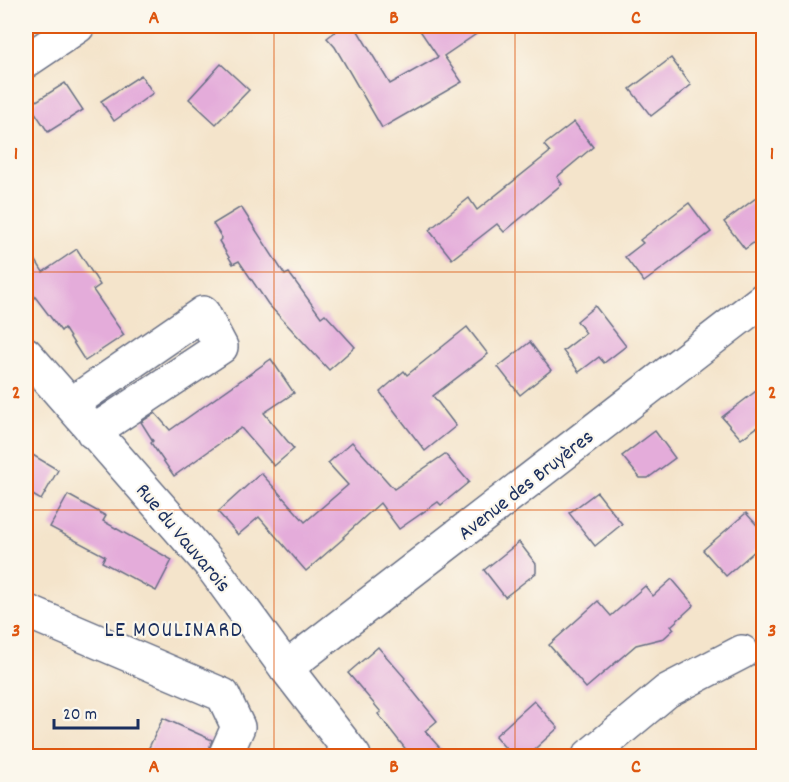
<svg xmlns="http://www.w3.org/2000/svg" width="789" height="782" viewBox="0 0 789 782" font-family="Dekko,sans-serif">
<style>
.building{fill:#e4acda}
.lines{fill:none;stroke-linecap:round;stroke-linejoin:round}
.street-casing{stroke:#676e84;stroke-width:36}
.street{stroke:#fff;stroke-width:33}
.grid{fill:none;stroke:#de5710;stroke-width:1.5;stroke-opacity:0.55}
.labels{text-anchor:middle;stroke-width:4.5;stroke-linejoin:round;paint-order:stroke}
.street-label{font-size:21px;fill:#1b2f5e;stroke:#fbf7ec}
.neighbourhood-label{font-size:22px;letter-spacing:1.5px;fill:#1b2f5e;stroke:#fbf7ec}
.neatline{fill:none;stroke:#de5710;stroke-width:2}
.grid-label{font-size:20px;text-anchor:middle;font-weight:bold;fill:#de5710}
</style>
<rect width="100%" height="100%" fill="#fbf7ec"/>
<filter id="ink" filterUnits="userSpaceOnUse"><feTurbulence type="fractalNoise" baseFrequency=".0167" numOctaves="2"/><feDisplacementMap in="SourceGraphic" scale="12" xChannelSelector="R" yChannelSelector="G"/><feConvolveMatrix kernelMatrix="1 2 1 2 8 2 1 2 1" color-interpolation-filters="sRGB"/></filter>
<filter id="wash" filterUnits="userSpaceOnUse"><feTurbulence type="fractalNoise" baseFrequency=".008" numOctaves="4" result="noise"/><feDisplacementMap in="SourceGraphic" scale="24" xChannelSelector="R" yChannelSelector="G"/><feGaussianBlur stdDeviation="1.35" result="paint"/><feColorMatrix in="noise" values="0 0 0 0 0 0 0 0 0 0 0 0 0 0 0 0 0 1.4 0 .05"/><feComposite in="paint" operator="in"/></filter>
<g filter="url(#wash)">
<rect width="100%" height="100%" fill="#f4e4cb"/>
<g id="blocks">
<g class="building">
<polygon points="343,26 355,26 390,84 438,57 417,26 488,26 444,56 462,82 382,128 335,47 327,38"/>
<polygon points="671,58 691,85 651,116 630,89"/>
<polygon points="221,64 249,90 216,124 189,99"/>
<polygon points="141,75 153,93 114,121 101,101"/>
<polygon points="65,83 83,110 48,132 30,105"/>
<polygon points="574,122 593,147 557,177 562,184 504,232 497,224 452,259 429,230 469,198 477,210 550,152 544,145"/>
<polygon points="764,192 764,235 745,249 724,222"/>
<polygon points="689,203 711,232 644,282 625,257 643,243 640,240"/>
<polygon points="241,207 285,275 289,273 321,317 325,314 355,347 329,370 268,304 239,261 233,264 219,241 222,238 213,224"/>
<polygon points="26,245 43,272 77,249 100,285 93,290 124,335 85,361 64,328 61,331 26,285"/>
<polygon points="595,306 626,346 604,363 599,357 579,372 563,351 586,333 577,321"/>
<polygon points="467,327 488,354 433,396 456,426 425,451 380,392 404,371 407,375"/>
<polygon points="530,342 551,370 520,395 498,367"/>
<polygon points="271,359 294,393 264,413 294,449 274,466 241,428 174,476 151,443 153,441 141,422 155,413 170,430"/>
<polygon points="764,385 764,422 741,439 722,417"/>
<polygon points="655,431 675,458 648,478 640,478 622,456"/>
<polygon points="352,442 394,489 445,454 469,482 441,505 438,502 399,529 380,503 343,537 344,538 306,571 259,517 238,535 218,512 261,473 305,522 348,485 328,463"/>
<polygon points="26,451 58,470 41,500 26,491"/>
<polygon points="597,492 622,524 595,546 569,513"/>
<polygon points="68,495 106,516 103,521 172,560 156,591 102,562 105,556 50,527"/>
<polygon points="746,513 764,533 764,543 726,576 703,550"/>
<polygon points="519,542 536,564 536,573 505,597 484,570"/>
<polygon points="672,579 694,605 671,626 674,629 664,638 636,645 586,688 549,645 598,601 611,616 645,586 653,596"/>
<polygon points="378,647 405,678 404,680 437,721 425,731 447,756 411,756 378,714 381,712 348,673"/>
<polygon points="534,701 558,728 527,756 512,756 495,736"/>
<polygon points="163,718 212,740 207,756 145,756"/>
</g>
</g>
</g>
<g filter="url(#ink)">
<use href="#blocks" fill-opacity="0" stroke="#676e84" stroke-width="1.5"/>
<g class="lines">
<defs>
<g id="street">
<polyline points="26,61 78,26"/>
<polyline points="26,354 210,564 286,668 354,756"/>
<polyline points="71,404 203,313 221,347 93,432"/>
<polyline points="26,611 223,695 238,727 225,756"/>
<polyline points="286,668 764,299"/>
<polyline points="589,756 667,691 742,652"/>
</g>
</defs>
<use href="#street" class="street-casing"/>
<use href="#street" class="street"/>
</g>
</g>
<path class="grid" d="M274,26V756M515,26V756M26,272H764M26,510H764"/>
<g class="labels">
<g class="street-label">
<text transform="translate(525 484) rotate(-38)" y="7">Avenue des Bruyères</text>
<text transform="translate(184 537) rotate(50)" y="7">Rue du Vauvarois</text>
</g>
<g class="neighbourhood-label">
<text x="174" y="636">LE MOULINARD</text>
</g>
</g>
<rect width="789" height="782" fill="none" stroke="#fbf7ec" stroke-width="66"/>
<path d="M54 719v9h84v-9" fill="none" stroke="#1b2f5e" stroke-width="3"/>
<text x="63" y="719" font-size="18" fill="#1b2f5e" stroke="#fbf7ec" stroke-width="4.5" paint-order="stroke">20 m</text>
<rect x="33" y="33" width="723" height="716" class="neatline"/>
<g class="grid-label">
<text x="154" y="23">A</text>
<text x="394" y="23">B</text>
<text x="636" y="23">C</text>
<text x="16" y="159">1</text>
<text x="772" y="159">1</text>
<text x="16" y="398">2</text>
<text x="772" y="398">2</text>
<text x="16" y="636">3</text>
<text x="772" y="636">3</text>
<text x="154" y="772">A</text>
<text x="394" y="772">B</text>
<text x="636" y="772">C</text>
</g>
</svg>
